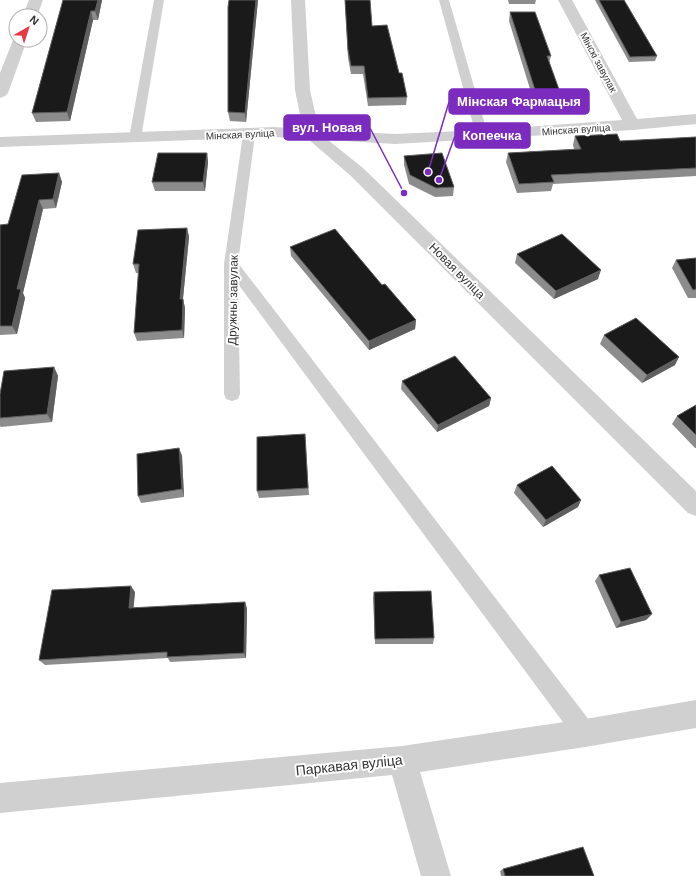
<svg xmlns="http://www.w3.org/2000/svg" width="696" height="876" viewBox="0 0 696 876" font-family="Arial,sans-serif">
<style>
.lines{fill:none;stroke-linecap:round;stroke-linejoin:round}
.service{fill:#d0d0d0;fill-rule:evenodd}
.minor{fill:#d0d0d0;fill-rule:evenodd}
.wall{fill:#8c8c8c}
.shaded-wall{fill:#5f5f5f}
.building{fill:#1a1a1a;stroke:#5f5f5f}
.labels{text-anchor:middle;stroke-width:4;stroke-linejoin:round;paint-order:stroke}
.far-street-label{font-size:10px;fill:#333;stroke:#fff}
.street-label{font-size:12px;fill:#333;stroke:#fff}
.near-street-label{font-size:14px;fill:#333;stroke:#fff}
.leader{fill:none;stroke:#7b2cbf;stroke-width:1.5}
.callout-dot{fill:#7b2cbf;stroke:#fff;stroke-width:1.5}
.callout{fill:#7b2cbf;stroke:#7b2cbf;stroke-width:1.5}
.callout-label{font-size:13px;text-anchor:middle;font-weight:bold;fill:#fff}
</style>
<rect width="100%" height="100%" fill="#fff"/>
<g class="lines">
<g class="service">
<polygon points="154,0 164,0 141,138 135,142 129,138"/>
<polygon points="439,0 449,0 488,135 486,138 478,138 476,135"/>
<polygon points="249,131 255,135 238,263 593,725 596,733 593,741 585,744 577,741 238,284 240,394 238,399 232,401 226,399 224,394 224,264 243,135"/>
</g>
<g class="minor">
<polygon points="29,0 43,0 37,16 23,16"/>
<polygon points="291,0 305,0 310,90 319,130 395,134 482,130 622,120 558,0 572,0 637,119 696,114 696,124 633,130 395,144 328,140 363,168 696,491 696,516 688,513 351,176 308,139 274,137 0,147 0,137 274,127 303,129 295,90"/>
<polygon points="16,37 16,40 27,40 8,93 5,96 0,98 0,73 13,40"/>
<polygon points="696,700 696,728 585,747 420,772 451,876 421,876 392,775 0,813 0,783 402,746 585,719"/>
</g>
</g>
<g class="wall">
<polygon points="63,0 102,0 98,20 93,20 70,121 36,122 32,113"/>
<polygon points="229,0 258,0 246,122 230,121 228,112"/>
<polygon points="345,0 370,0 372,26 399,73 407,97 406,105 368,106 363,74 351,74 348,58"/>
<polygon points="508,0 536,0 535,4 509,4"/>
<polygon points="595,0 624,0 657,56 655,61 629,62"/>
<polygon points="510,12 551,56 549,63 561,95 558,104 535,105 509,21"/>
<polygon points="575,136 620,141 696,137 696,176 553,184 551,191 517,193 506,162 508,153 574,149 573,145"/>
<polygon points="207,153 208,162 205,191 155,191 152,182"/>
<polygon points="404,156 454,187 453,196 435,197 409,184 404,165"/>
<polygon points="59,173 62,182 56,208 43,209 23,293 25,298 17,334 0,335 0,225 8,224"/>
<polygon points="187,228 189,237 183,299 185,308 184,338 137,341 134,333 139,273 136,273 133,264"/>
<polygon points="290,247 382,285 416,320 415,329 369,350 291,256"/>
<polygon points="517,254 598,279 554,299 515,263"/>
<polygon points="696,258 696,298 688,298 672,268 676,260"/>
<polygon points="604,335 675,365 642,383 600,344"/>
<polygon points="54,367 58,376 52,422 1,427 0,426 0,394"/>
<polygon points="402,381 491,398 489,406 437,432 401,389"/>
<polygon points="696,405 696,448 695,448 672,424 677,416"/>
<polygon points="305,434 309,495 259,498 257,491"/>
<polygon points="179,448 182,456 184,497 141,503 138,496"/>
<polygon points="517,485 581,500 578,507 543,527 514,493"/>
<polygon points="599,575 652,614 646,620 616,628 595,581"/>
<polygon points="135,592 133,608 247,608 246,658 170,662 168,658 45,665 39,660"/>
<polygon points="374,592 434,638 433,644 375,644 373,598"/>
<polygon points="503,869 594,876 501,876 500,871"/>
</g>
<g class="shaded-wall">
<polygon points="98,0 102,0 98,20 95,11"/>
<polygon points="256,0 258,0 246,122 245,113"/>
<polygon points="91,11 93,20 70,121 67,112"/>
<polygon points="207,153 208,162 205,191 203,182"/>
<polygon points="59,173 62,182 56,208 53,199"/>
<polygon points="39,200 43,209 23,293 25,298 17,334 12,326 17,289"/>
<polygon points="187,228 189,237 182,308 180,299"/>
<polygon points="601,270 598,279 554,299 556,291"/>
<polygon points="183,299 185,308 184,338 182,330"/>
<polygon points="416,320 415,329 369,350 369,341"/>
<polygon points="679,357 675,365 642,383 647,375"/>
<polygon points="54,367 58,376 52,422 47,414"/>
<polygon points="491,398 489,406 437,432 438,425"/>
<polygon points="179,448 182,456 184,497 182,489"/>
<polygon points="581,500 578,507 543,527 546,520"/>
<polygon points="131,586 135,592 133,614 129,608"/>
<polygon points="245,602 247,608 246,658 244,653"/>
<polygon points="652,614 646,620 616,628 621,622"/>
</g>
<g class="building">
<polygon points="63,0 98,0 95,11 91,11 67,112 32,113"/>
<polygon points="229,0 256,0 245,113 228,112 228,7"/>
<polygon points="345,0 370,0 372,26 387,25 399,73 402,73 407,97 368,98 364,66 351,66 348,50"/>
<polygon points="599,0 624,0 657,56 630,57"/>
<polygon points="510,12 535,12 551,56 547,56 561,95 537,96"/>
<polygon points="617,134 620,141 696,137 696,168 551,175 554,182 519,184 508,153 581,149 575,136"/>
<polygon points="158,153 207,153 203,182 152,182"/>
<polygon points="442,153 454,187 436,188 410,175 404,156"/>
<polygon points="59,173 53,199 39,200 17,289 21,289 12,326 0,326 0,225 8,224 22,175"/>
<polygon points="187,228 180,299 183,299 182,330 134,333 139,264 133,264 138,230"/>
<polygon points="335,229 382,285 385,284 416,320 369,341 290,247"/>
<polygon points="562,234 601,270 556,291 517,254"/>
<polygon points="696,258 696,289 693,290 676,260"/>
<polygon points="636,318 679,357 647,375 604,335"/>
<polygon points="455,356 491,398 438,425 402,381"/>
<polygon points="54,367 47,414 0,418 0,394 4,371"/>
<polygon points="696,405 696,435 677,416"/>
<polygon points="305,434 308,488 257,491 257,437"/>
<polygon points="179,448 182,489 138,496 137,454"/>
<polygon points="552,466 581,500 546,520 517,485"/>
<polygon points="630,568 652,614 621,622 599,575"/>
<polygon points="131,586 129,608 245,602 244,653 167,657 167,652 39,660 52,590"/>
<polygon points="431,591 434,638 375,639 374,592"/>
<polygon points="583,847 594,876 505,876 503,869"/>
</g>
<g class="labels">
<g class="far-street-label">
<text transform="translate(599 62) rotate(62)" y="4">Мінскі завулак</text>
<text transform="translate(576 129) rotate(-4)" y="4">Мінская вуліца</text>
<text transform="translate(240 134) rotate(-3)" y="4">Мінская вуліца</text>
</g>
<g class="street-label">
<text transform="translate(457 271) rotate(45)" y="4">Новая вуліца</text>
<text transform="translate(233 300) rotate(-89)" y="4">Дружны завулак</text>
</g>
<g class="near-street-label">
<text transform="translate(349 765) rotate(-6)" y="5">Паркавая вуліца</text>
</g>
</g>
<path class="leader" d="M428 172L449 102M404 193L370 128M439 180L455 136"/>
<g class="callout-dot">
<circle cx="428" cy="172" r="4"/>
<circle cx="404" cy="193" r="4"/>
<circle cx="439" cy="180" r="4"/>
</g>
<g class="callout">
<rect x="449" y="89" width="140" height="25" rx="4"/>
<rect x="284" y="115" width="86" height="25" rx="4"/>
<rect x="455" y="123" width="75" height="25" rx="4"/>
</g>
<g class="callout-label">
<text x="519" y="106">Мінская Фармацыя</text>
<text x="327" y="132">вул. Новая</text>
<text x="492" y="140">Копеечка</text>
</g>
<g transform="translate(28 28) rotate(39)"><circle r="19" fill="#ffffff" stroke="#adadad"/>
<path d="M0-3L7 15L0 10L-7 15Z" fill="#e63946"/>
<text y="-6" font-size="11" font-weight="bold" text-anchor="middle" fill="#333333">N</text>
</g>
</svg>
